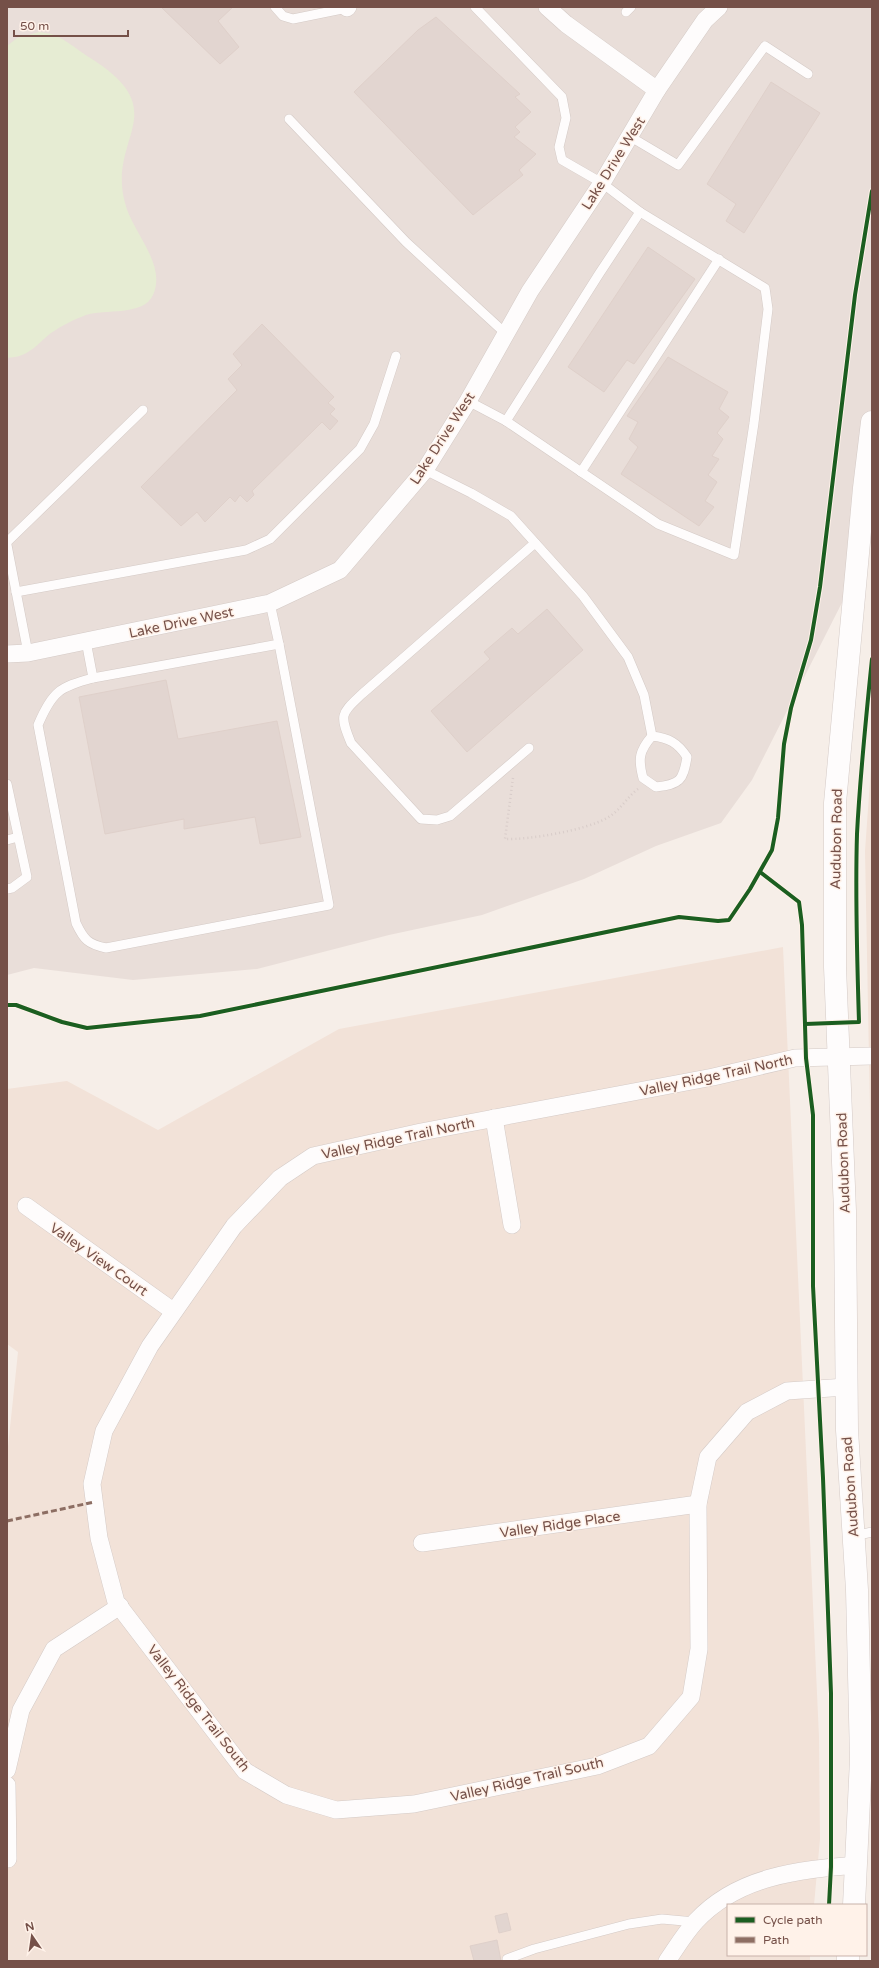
<svg xmlns="http://www.w3.org/2000/svg" width="879" height="1968" viewBox="0 0 879 1968" font-family="'Varela Round',sans-serif">
<style>
.residential{fill:#f2e2d8}
.industrial{fill:#e9ded9}
.green{fill:#e6ecd3}
.building{fill:#e2d5d0;stroke:#dfd0ca}
.lines{fill:none;stroke-linecap:round;stroke-linejoin:round}
.service-casing{stroke:#d4cac6;stroke-width:10}
.minor-casing{stroke:#d4cac6;stroke-width:18}
.tertiary-casing{stroke:#d4cac6;stroke-width:23}
.path{stroke:#d8ccc9;stroke-width:2.5;stroke-dasharray:1 3;stroke-linecap:butt}
.service{stroke:#fefcfc;stroke-width:9}
.minor{stroke:#fefcfc;stroke-width:17}
.tertiary{stroke:#fefcfc;stroke-width:22}
.quiet{stroke:#8d6e63;stroke-width:3;stroke-dasharray:6 3;stroke-linecap:butt}
.cycleway-casing{stroke:#fff2e9;stroke-width:6}
.cycleway{stroke:#1b5e20;stroke-width:4}
.labels{text-anchor:middle;stroke-width:3;stroke-linejoin:round;paint-order:stroke}
.street-label{font-size:14px;fill:#755048;stroke:#fff2e9}
</style>
<rect width="100%" height="100%" fill="#f6eee8"/>
<g class="residential">
<polygon points="872,753 872,1215 865,851"/>
<polygon points="783,947 819,1737 820,1839 814,1905 728,1905 728,1955 810,1955 810,1961 7,1961 7,1456 18,1352 7,1344 7,1089 67,1081 158,1130 339,1029"/>
</g>
<polygon class="industrial" points="7,7 872,7 872,422 856,575 752,780 721,823 656,846 584,879 482,915 389,935 257,969 133,980 34,968 7,975"/>
<path class="green" d="M39,32C44,33 50,33 54,35C67,40 80,52 92,59C175,112 107,137 125,203C132,232 167,264 153,295C144,316 104,309 86,315C75,319 61,326 51,333C42,340 33,351 22,355C18,357 12,357 7,358V46L17,38Z"/>
<g class="building">
<polygon points="161,7 233,7 218,21 239,47 220,64"/>
<polygon points="436,17 520,94 515,97 531,112 515,127 520,132 514,137 536,154 519,170 523,175 473,215 354,92 418,30"/>
<polygon points="771,82 820,113 744,233 726,221 736,204 707,184"/>
<polygon points="648,247 695,279 634,364 627,360 604,392 568,367"/>
<polygon points="262,324 334,397 328,403 335,409 330,414 338,421 330,430 322,422 252,491 254,495 247,502 240,495 235,502 230,497 205,522 197,512 181,526 141,487 237,390 228,379 242,365 233,354"/>
<polygon points="668,357 728,392 719,409 729,417 717,433 723,439 712,456 719,459 708,475 717,482 705,501 714,507 699,526 621,474 638,447 629,439 638,422 627,416"/>
<polygon points="547,609 583,650 467,752 431,711 490,659 484,652 512,628 518,634"/>
<polygon points="166,680 178,739 277,721 301,837 260,844 255,817 184,829 184,819 105,834 79,697"/>
<polygon points="507,1913 511,1930 499,1933 495,1916"/>
<polygon points="497,1940 501,1961 474,1961 470,1946"/>
</g>
<g class="lines">
<defs>
<g id="service">
<polyline points="275,7 283,16 293,19 347,8 346,7"/>
<polyline points="626,12 631,7"/>
<polyline points="289,119 406,242 505,333"/>
<polyline points="629,136 678,165 765,46 808,74"/>
<polyline points="468,401 506,421 599,274 640,212 602,183 562,160 559,147 566,118 562,97 475,7"/>
<polyline points="506,421 658,524 734,555 754,423 768,309 765,288 640,212"/>
<polyline points="425,470 471,493 511,516 583,596 628,657 644,695 652,736"/>
<polyline points="581,472 719,259"/>
<polyline points="7,542 143,410"/>
<polyline points="7,545 28,653"/>
<polyline points="16,592 246,550 270,539 360,449 374,424 396,356"/>
<polyline points="86,641 93,678 279,644 270,603"/>
<path d="M93,678C59,687 52,692 38,725L76,923C84,940 88,944 106,948L329,905L279,644"/>
<path d="M652,736C669,738 678,743 687,757C683,781 680,784 656,787L643,778C638,759 639,751 652,736Z"/>
<path d="M529,748L450,816L437,820L421,819L351,743C339,714 341,714 362,694L535,543"/>
<polyline points="7,784 27,877 12,888 7,889"/>
<polyline points="7,840 18,837"/>
<polyline points="854,1536 872,1532"/>
<polyline points="507,1959 534,1949 629,1924 662,1919 695,1922"/>
</g>
<g id="minor">
<polyline points="547,7 566,24 657,90"/>
<polyline points="347,8 348,7"/>
<polyline points="7,654 28,653 86,641 270,603 340,570 425,470 468,401 530,291 602,183 657,90 705,20 719,7"/>
<polyline points="494,1118 512,1225"/>
<polyline points="26,1206 173,1311"/>
<polyline points="846,1387 787,1391 747,1412 708,1457 698,1504 699,1649 691,1697 649,1746 597,1766 414,1804 336,1810 286,1795 245,1771 116,1602 99,1538 92,1484 104,1431 150,1346 234,1226 280,1178 313,1156 421,1132 713,1077 795,1058 872,1056"/>
<polyline points="422,1543 698,1504"/>
<polyline points="7,1770 21,1710 54,1649 120,1606"/>
<polyline points="7,1785 8,1859"/>
<path d="M667,1961C676,1948 685,1933 696,1921C738,1876 798,1870 856,1865"/>
</g>
<g id="tertiary">
<polyline points="854,1905 861,1759 857,1590 847,1430 845,1211 835,967 835,803 864,488 872,422"/>
<polyline points="848,1961 848,1955"/>
</g>
</defs>
<use href="#service" class="service-casing"/>
<use href="#minor" class="minor-casing"/>
<use href="#tertiary" class="tertiary-casing"/>
<path class="path" d="M513,778L505,839C529,840 586,830 607,818C620,811 627,797 638,789"/>
<use href="#service" class="service"/>
<use href="#minor" class="minor"/>
<use href="#tertiary" class="tertiary"/>
<polyline class="quiet" points="7,1521 94,1502"/>
<defs>
<g id="cycleway">
<polyline points="760,872 799,902 802,925 806,1058 813,1115 813,1286 823,1478 831,1693 831,1867 829,1905"/>
<polyline points="7,1005 16,1005 62,1022 87,1028 200,1016 679,917 718,921 729,920 750,889 772,850 778,818 784,744 791,708 811,640 820,587 855,295 872,191"/>
<path d="M805,1024L859,1022C857,959 855,897 857,834C860,775 866,717 872,659"/>
</g>
</defs>
<use href="#cycleway" class="cycleway-casing"/>
<use href="#cycleway" class="cycleway"/>
</g>
<g class="labels">
<g class="street-label">
<text transform="translate(613 163) rotate(-58)" y="5">Lake Drive West</text>
<text transform="translate(442 438) rotate(-57)" y="5">Lake Drive West</text>
<text transform="translate(181 622) rotate(-12)" y="5">Lake Drive West</text>
<text transform="translate(836 839) rotate(-89)" y="5">Audubon Road</text>
<text transform="translate(716 1075) rotate(-12)" y="5">Valley Ridge Trail North</text>
<text transform="translate(398 1138) rotate(-12)" y="5">Valley Ridge Trail North</text>
<text transform="translate(843 1163) rotate(-92)" y="5">Audubon Road</text>
<text transform="translate(99 1259) rotate(35)" y="5">Valley View Court</text>
<text transform="translate(850 1487) rotate(-94)" y="5">Audubon Road</text>
<text transform="translate(560 1524) rotate(-8)" y="5">Valley Ridge Place</text>
<text transform="translate(199 1708) rotate(52)" y="5">Valley Ridge Trail South</text>
<text transform="translate(527 1779) rotate(-13)" y="5">Valley Ridge Trail South</text>
</g>
</g>
<rect width="879" height="1968" fill="none" stroke="#755048" stroke-width="16"/>
<rect x="727" y="1904" width="140" height="52" fill="#fff2e9" stroke="#c8b1a9"/>
<rect x="735" y="1917" width="20" height="6" fill="#1b5e20" stroke="#c8b1a9"/>
<text x="763" y="1924" font-size="12" fill="#755048">Cycle path</text>
<rect x="735" y="1937" width="20" height="6" fill="#8d6e63" stroke="#c8b1a9"/>
<text x="763" y="1944" font-size="12" fill="#755048">Path</text>
<g transform="translate(32 1936) rotate(347)" stroke="#fff2e9" stroke-width="3" paint-order="stroke">
<path d="M0-3L7 15L0 10L-7 15Z" fill="#755048"/>
<text y="-6" font-size="11" font-weight="bold" text-anchor="middle" fill="#755048">N</text>
</g>
<path d="M14 30v6h114v-6" fill="none" stroke="#755048" stroke-width="2"/>
<text x="20" y="30" font-size="12" fill="#755048" stroke="#fff2e9" stroke-width="3" paint-order="stroke">50 m</text>
</svg>
